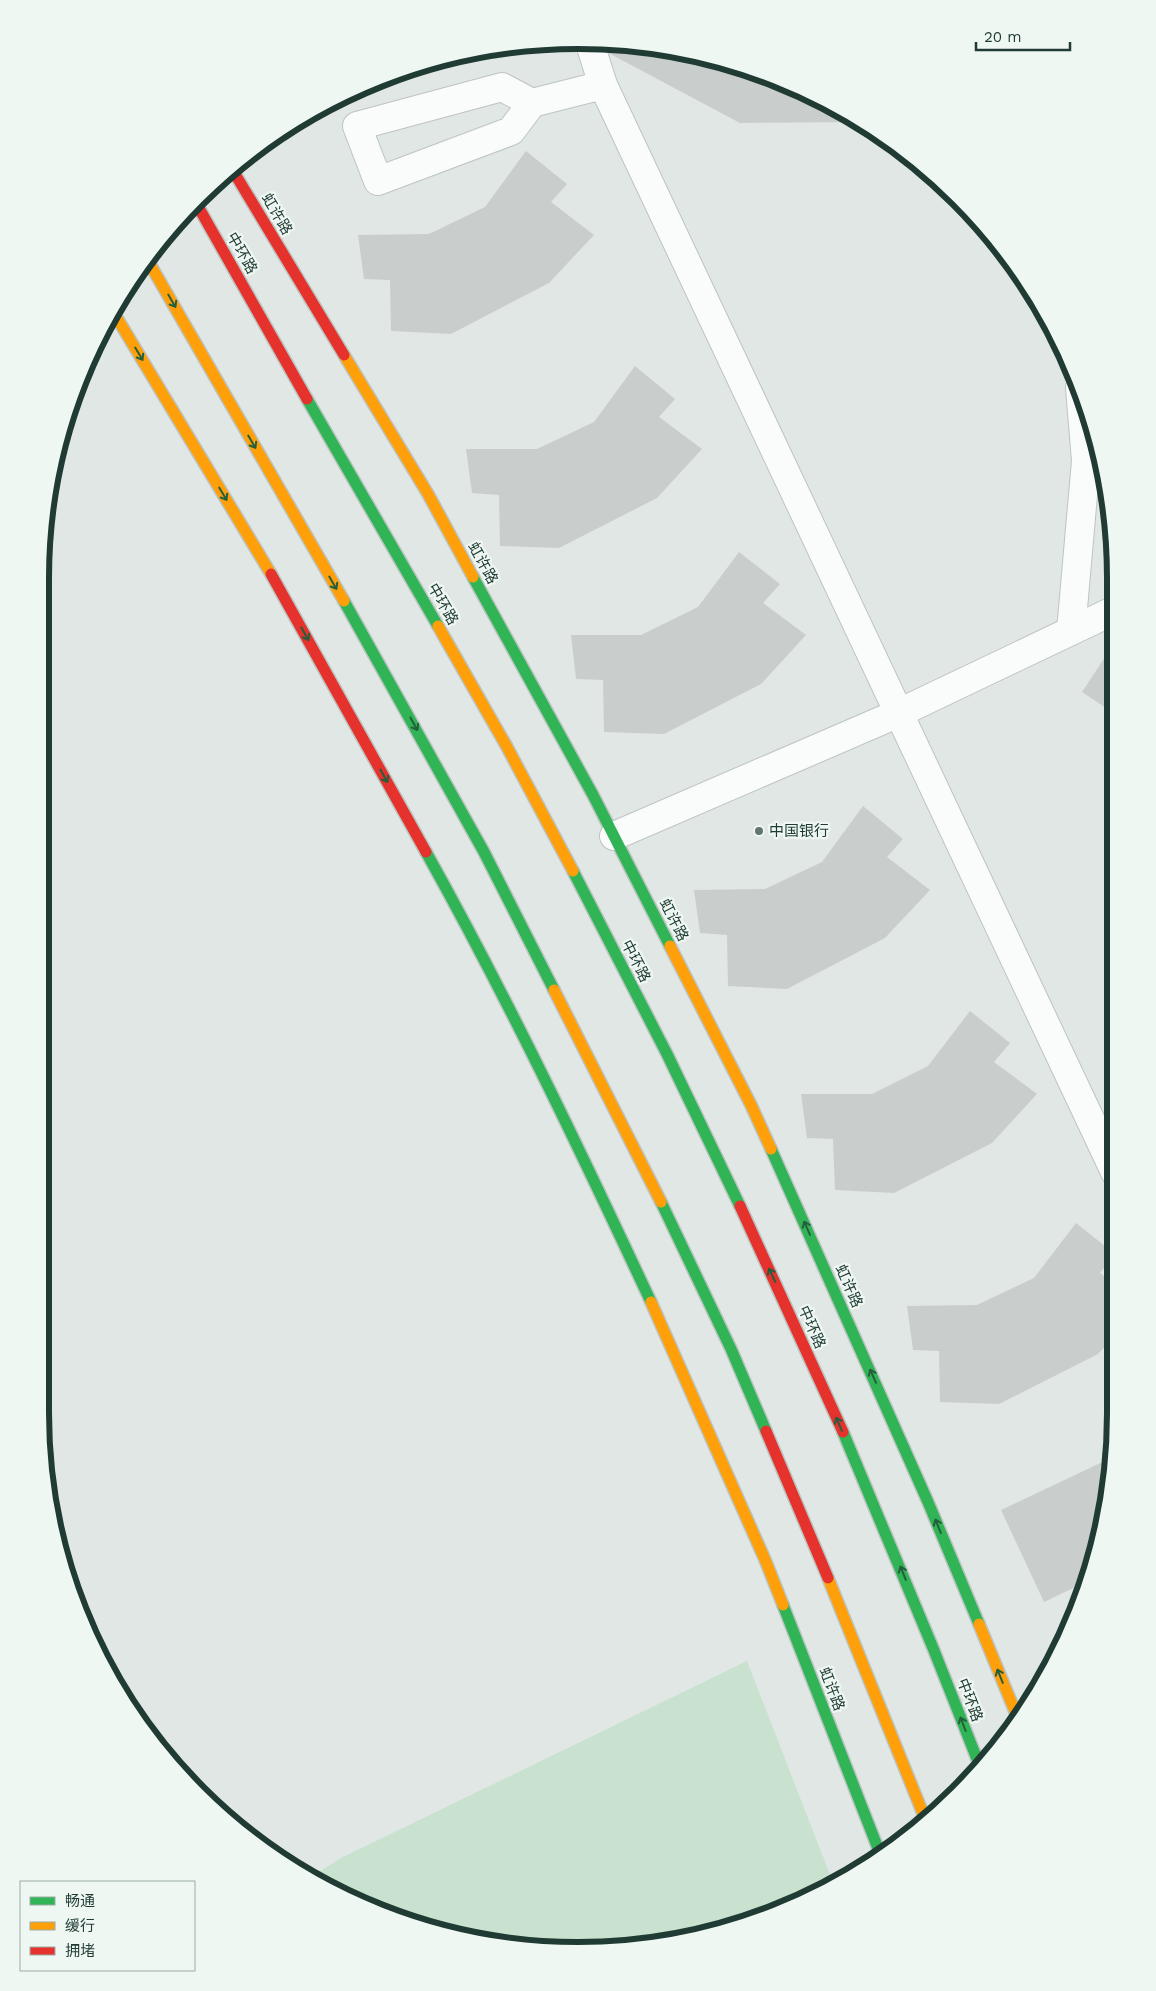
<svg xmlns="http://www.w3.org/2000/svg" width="1156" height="1991" viewBox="0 0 1156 1991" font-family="'Work Sans','Noto Sans SC',sans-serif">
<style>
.green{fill:#c9e2d0}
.building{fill:#c9cecc}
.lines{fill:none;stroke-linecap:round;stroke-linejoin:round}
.street-casing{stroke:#bec4c1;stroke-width:30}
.fast-casing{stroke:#bbc4c1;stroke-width:14}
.slow-casing{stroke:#bbc4c1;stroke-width:14}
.jam-casing{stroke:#bbc4c1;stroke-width:14}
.street{stroke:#fafbfb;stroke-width:28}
.fast{stroke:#30b455;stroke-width:11}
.slow{stroke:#ff9f0a;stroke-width:11}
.jam{stroke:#e5322d;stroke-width:11}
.oneway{stroke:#245f3d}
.poi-dot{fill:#637771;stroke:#eff7f3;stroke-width:2}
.labels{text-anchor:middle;stroke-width:4.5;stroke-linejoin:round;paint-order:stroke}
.street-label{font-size:15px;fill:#1f3b33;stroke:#eff7f3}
.poi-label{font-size:15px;fill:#1f3b33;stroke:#eff7f3;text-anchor:start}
.rim{fill:none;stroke:#1f3b33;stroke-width:6}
</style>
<rect width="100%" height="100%" fill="#e1e7e4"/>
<polygon class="green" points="747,1661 834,1885 751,1922 683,1941 578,1951 438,1933 340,1896 309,1878 341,1858"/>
<g class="building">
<polygon points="608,43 683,50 784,81 861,122 740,123 601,49"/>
<polygon points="526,151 567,184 551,202 594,235 549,283 451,334 391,331 390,280 364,279 358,235 429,234 485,207"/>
<polygon points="635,366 675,399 659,417 702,449 657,498 559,548 500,546 499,495 472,493 466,449 537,449 594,422"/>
<polygon points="739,552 780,584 763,603 806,635 761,684 664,734 604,732 603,680 576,679 571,635 641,635 698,607"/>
<polygon points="1115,642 1115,714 1082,692"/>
<polygon points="863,806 903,839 887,857 930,890 885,938 787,989 728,986 727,935 700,933 694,890 765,889 822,862"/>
<polygon points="970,1011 1010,1043 994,1062 1037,1094 992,1143 894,1193 835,1190 833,1139 807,1138 801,1094 872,1094 928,1066"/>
<polygon points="1076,1223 1115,1254 1100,1273 1115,1285 1115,1336 1098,1354 999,1404 940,1402 939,1351 913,1350 907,1306 977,1305 1034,1278"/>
<polygon points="1113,1457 1088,1581 1044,1602 1001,1510"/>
</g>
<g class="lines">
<defs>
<g id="street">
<polyline points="597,42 591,47 603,85 1115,1172"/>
<polyline points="532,103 511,131 378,181 357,126 502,87 532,103 603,85"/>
<polyline points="1080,388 1086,461 1097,474"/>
<polyline points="1071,631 1086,461"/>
<polyline points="614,836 899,713 1115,610"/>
</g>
<g id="fast">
<polyline points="307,399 438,626"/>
<polyline points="473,577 593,795 670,946"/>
<polyline points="344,601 484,852 554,990"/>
<path d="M426,852C508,999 580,1150 651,1302"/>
<polyline points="573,871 667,1054 740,1206"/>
<polyline points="771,1149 928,1502 979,1624"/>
<polyline points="661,1202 731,1349 766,1431"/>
<polyline points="843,1432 933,1648 981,1769"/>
<polyline points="783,1605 881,1856"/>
</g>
<g id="slow">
<polyline points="147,259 344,601"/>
<polyline points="114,313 271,574"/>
<polyline points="344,355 428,494 473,577"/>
<polyline points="438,626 507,747 573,871"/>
<polyline points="670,946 751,1105 771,1149"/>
<polyline points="554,990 661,1202"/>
<polyline points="651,1302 766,1562 783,1605"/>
<polyline points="828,1578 926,1821"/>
<polyline points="979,1624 1019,1721"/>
</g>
<g id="jam">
<polyline points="232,169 344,355"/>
<polyline points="195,201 307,399"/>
<polyline points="271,574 426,852"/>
<polyline points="740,1206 843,1432"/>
<polyline points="766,1431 828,1578"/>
</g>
</defs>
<use href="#street" class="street-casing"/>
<use href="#fast" class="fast-casing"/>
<use href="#slow" class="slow-casing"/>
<use href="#jam" class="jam-casing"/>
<use href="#street" class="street"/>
<use href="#fast" class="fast"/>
<use href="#slow" class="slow"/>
<use href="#jam" class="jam"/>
</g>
<defs><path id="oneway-shaft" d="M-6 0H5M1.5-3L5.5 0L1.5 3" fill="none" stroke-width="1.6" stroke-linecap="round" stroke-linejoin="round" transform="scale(1.25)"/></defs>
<g class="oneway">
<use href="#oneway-shaft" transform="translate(172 301) rotate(60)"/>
<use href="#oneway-shaft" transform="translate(139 354) rotate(59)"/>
<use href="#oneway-shaft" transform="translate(252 442) rotate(60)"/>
<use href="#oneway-shaft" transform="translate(223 494) rotate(59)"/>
<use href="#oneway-shaft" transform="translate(333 583) rotate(60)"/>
<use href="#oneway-shaft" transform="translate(305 634) rotate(61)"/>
<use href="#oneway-shaft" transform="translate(414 724) rotate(61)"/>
<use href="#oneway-shaft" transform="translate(384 776) rotate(61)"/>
<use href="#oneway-shaft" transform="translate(807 1228) rotate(-114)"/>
<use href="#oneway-shaft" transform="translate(772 1275) rotate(-115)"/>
<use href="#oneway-shaft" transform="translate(873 1376) rotate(-114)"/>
<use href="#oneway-shaft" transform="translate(839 1424) rotate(-114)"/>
<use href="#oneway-shaft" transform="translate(938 1526) rotate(-112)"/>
<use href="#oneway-shaft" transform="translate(903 1573) rotate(-112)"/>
<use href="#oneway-shaft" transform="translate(1000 1676) rotate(-112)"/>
<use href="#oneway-shaft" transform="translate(963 1724) rotate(-111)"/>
</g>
<circle class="poi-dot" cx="759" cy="831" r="5"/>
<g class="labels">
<g class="street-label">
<text transform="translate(277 214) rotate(59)" y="5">虹许路</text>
<text transform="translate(242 253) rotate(60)" y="5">中环路</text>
<text transform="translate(483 563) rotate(61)" y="5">虹许路</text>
<text transform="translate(443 604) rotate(60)" y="5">中环路</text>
<text transform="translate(674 920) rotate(63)" y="5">虹许路</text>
<text transform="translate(636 961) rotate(63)" y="5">中环路</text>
<text transform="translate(849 1286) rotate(66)" y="5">虹许路</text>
<text transform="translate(812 1327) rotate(66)" y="5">中环路</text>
<text transform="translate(832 1689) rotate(69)" y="5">虹许路</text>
<text transform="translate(970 1700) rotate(69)" y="5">中环路</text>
</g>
<g class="poi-label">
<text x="769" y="836">中国银行</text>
</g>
</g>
<path d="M0 0H1156V1991H0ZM578 49H578A529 529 0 0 1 1107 578V1413A529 529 0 0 1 578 1942H578A529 529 0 0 1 49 1413V578A529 529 0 0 1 578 49Z" fill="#eff7f3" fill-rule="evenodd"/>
<path class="rim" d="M578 49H578A529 529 0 0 1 1107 578V1413A529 529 0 0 1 578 1942H578A529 529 0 0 1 49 1413V578A529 529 0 0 1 578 49Z"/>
<rect x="20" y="1881" width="175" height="90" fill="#eff7f3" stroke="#9caca6"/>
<rect x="30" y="1897" width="25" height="8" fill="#30b455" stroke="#9caca6"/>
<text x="65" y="1906" font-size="15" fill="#1f3b33">畅通</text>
<rect x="30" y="1922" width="25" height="8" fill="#ff9f0a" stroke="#9caca6"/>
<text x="65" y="1931" font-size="15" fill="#1f3b33">缓行</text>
<rect x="30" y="1947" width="25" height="8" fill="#e5322d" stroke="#9caca6"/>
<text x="65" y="1956" font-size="15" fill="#1f3b33">拥堵</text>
<path d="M976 42v8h94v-8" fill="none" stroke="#1f3b33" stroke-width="2.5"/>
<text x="984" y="42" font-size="15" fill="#1f3b33" stroke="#eff7f3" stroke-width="4" paint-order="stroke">20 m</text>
</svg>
